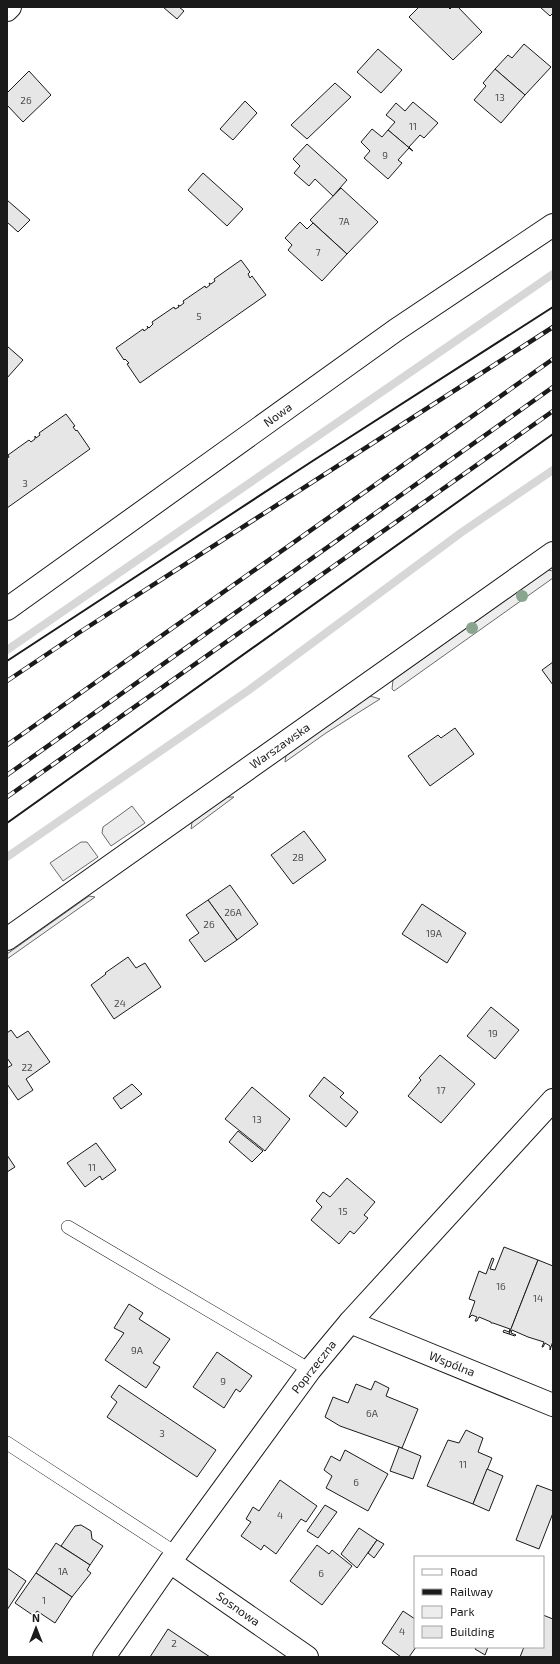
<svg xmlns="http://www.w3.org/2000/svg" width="560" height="1664" viewBox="0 0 560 1664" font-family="'Exo 2',sans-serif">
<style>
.green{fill:#ededed;stroke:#6a6a6a}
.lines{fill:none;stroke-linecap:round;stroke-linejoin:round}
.stream{stroke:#d7d7d7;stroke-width:8}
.building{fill:#e6e6e6;stroke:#1a1a1a}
.service-casing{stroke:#1a1a1a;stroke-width:14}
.minor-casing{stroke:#1a1a1a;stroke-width:24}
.tertiary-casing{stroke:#1a1a1a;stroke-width:24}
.service{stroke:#fff;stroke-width:13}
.minor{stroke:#fff;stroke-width:22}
.tertiary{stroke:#fff;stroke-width:22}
.rail-casing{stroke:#1a1a1a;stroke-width:4.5}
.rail{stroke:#fff;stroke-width:3;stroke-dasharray:9;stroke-linecap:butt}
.wall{stroke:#1a1a1a;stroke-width:2}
.tree{fill:#8aa48f}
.labels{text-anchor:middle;stroke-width:3;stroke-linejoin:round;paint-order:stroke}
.number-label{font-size:10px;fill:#4d4d4d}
.street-label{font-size:12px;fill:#1a1a1a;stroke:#fff}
</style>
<rect width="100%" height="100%" fill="#fff"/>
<g class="green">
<polygon points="548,570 553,571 553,578 394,691 392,689 393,680"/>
<polygon points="370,696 380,699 326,733 285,762 286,755"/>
<polygon points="227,797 234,797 191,829 192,822"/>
<polygon points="132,806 145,823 111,846 102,833 103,827"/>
<polygon points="81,842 87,842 98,857 63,881 50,863"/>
<polygon points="89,896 95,897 7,959 7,954"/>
</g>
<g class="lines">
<g class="stream">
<polyline points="7,650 553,274"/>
<polyline points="7,857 249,690 462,532 553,470"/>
</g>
</g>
<g class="building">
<polygon points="163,7 179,7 184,11 177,19"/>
<polygon points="419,7 448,7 450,9 452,7 458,7 482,32 453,60 409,17"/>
<polygon points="540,7 553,7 553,13 550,16"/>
<polygon points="524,44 551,67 525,95 495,69 508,55 512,58"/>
<polygon points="378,49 402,70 381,93 357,72"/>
<polygon points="495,69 525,95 501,123 474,100 486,86 483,83"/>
<polygon points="29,71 51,95 23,122 7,105 7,93"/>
<polygon points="335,83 351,97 307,139 291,125"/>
<polygon points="245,101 257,113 233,140 220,129"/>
<polygon points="413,102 438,123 424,138 420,135 409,147 413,151 388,130 395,122 386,115 396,103 405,111"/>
<polygon points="372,129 382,137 388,130 413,151 409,148 398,160 402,163 388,179 364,158 370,151 361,142"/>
<polygon points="307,144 347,180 333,196 315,179 309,186 294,173 300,166 293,159"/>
<polygon points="203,173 243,209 227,226 188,190"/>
<polygon points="341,188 378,222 347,254 310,220"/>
<polygon points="7,200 30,220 18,232 7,222"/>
<polygon points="300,222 307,229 313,223 347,254 322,281 288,250 292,245 285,238"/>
<polygon points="241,260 250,272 248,274 250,278 252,276 266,295 140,383 127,364 129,363 125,359 124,360 116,348 143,329 144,331 148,328 147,326 149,328 153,324 152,322 174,307 175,309 179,307 178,305 180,306 184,303 183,301 205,286 206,288 210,285 209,283 211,284 215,281 214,279"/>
<polygon points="7,346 23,360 7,378"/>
<polygon points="66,414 75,426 73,427 76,431 77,430 90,449 7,508 7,458 9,457 8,455 29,440 31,442 35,439 35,436 36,438 40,435 39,433"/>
<polygon points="553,662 553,685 542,670"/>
<polygon points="455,728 474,754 430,786 408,756 438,735 441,738"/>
<polygon points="304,831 326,860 293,884 271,855"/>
<polygon points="230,885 258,924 237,940 208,900"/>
<polygon points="208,900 237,940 205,962 189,940 199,933 186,915"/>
<polygon points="422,904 466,933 447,963 402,934"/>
<polygon points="128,957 136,968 145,963 161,987 114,1019 91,985 106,974 105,973"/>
<polygon points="491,1007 519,1030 495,1059 467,1036"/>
<polygon points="11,1030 17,1038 28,1031 50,1062 26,1079 33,1090 18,1100 7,1084 7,1068 12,1065 7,1058 7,1033"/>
<polygon points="440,1055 475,1084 441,1123 408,1096 421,1080 419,1078"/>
<polygon points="324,1077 344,1093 340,1097 358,1112 346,1127 309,1096"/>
<polygon points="132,1084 142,1094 121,1109 113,1098"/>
<polygon points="252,1087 290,1119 265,1151 225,1119"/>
<polygon points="238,1131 263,1151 252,1162 229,1142"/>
<polygon points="96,1143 116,1170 102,1180 100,1176 85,1187 67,1163"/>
<polygon points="7,1155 15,1167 7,1172"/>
<polygon points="347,1178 375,1202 364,1215 368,1218 354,1234 350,1231 339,1244 311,1220 322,1207 316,1201 323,1192 330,1197"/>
<polygon points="504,1247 538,1260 509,1334 503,1332 504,1330 509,1332 510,1329 493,1323 491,1323 491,1322 479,1317 477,1321 475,1321 477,1317 472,1315 469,1318 475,1301 469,1299 479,1271 486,1274 492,1258 494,1259 490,1269 495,1270"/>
<polygon points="538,1260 553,1266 553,1341 550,1350 550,1346 545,1343 543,1347 542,1347 544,1342 528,1337 512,1330 511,1333 516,1335 515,1336 509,1334"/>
<polygon points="129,1304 143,1313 139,1319 170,1339 153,1363 160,1367 146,1388 105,1360 124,1333 114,1328"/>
<polygon points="217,1352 252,1376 240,1392 236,1389 224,1408 193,1387"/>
<polygon points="375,1381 389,1388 386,1396 418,1409 402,1448 340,1426 325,1417 333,1397 348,1403 356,1384 371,1390"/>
<polygon points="119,1385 216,1450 197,1477 107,1417 117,1402 111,1397"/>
<polygon points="466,1430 483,1438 478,1452 492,1458 473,1504 427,1486 448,1440 459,1443"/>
<polygon points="399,1447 421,1456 413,1479 390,1471"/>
<polygon points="345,1450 388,1474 368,1511 326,1488 332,1476 324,1470 331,1456 340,1461"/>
<polygon points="487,1469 503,1476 489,1511 473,1504"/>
<polygon points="280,1480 317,1506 306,1522 301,1519 276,1554 264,1545 261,1550 241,1536 251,1522 246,1519 253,1507 259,1511"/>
<polygon points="537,1485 553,1491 553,1513 539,1549 516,1540"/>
<polygon points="325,1505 337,1512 318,1538 307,1531"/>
<polygon points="81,1525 91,1531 92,1539 103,1546 90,1565 61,1546 75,1526"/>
<polygon points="359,1528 377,1540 357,1568 341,1554"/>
<polygon points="377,1540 384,1544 374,1558 368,1553"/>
<polygon points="56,1543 90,1565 87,1570 91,1573 72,1597 36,1573"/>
<polygon points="317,1545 329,1554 332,1550 352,1566 322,1605 290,1581"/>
<polygon points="7,1568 26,1581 7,1610"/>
<polygon points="36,1573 72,1597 55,1623 37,1611 34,1616 15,1603"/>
<polygon points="403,1611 415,1619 416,1647 409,1657 401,1657 382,1643"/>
<polygon points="543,1615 553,1619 553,1657 520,1657 524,1647 543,1647"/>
<polygon points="168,1629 210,1657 150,1657"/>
<polygon points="476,1647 488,1647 485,1655 475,1649"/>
</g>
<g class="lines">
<defs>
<g id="service">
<polyline points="68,1227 310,1370"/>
<polyline points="7,1443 177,1554"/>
</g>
<g id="minor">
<polyline points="7,609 396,330 553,225"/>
<polyline points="7,939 553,553"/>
<polyline points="350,1322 553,1405"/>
<polyline points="170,1562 307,1657"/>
<polyline points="104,1657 170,1562 310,1370 350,1322 553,1100"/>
</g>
<polyline id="tertiary" points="7,10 10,7"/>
</defs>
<use href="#service" class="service-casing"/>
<use href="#minor" class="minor-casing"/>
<use href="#tertiary" class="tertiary-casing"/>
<use href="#service" class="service"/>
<use href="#minor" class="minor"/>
<use href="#tertiary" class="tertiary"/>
<defs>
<g id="rail">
<polyline points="7,681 80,632 553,327"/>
<polyline points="7,745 553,359"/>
<polyline points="7,775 553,387"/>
<polyline points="7,797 553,411"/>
</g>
</defs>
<use href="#rail" class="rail-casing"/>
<use href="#rail" class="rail"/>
<g class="wall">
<polyline points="7,661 311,462 553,307"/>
<polyline points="7,823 553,434"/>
</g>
</g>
<g class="tree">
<circle cx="522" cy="596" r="6"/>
<circle cx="472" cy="628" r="6"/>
</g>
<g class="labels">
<g class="number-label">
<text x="500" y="101">13</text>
<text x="26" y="104">26</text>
<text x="413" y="130">11</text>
<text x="385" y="159">9</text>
<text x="344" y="225">7A</text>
<text x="318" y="256">7</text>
<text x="199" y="320">5</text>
<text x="25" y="487">3</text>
<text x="298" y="861">28</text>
<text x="233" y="916">26A</text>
<text x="209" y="928">26</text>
<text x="434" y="937">19A</text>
<text x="120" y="1007">24</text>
<text x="493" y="1037">19</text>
<text x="27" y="1071">22</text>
<text x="441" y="1094">17</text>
<text x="257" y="1123">13</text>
<text x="92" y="1171">11</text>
<text x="343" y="1215">15</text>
<text x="501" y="1290">16</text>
<text x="538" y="1302">14</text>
<text x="137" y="1354">9A</text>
<text x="223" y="1385">9</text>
<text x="372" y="1417">6A</text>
<text x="162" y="1437">3</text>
<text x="463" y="1468">11</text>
<text x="356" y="1486">6</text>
<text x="280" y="1519">4</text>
<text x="63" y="1575">1A</text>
<text x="321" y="1577">6</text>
<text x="44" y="1604">1</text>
<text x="402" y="1635">4</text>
<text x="174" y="1647">2</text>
</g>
<g class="street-label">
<text transform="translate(278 415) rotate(-36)" y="4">Nowa</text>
<text transform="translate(280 746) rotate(-35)" y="4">Warszawska</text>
<text transform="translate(452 1364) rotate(22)" y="4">Wspólna</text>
<text transform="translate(314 1367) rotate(-52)" y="4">Poprzeczna</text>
<text transform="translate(238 1609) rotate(35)" y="4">Sosnowa</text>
</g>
</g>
<rect width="560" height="1664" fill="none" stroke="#1a1a1a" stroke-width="16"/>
<rect x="414" y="1556" width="130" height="92" fill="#ffffff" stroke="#a3a3a3"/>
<rect x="422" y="1569" width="20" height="6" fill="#ffffff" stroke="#a3a3a3"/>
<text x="450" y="1576" font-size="12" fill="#1a1a1a">Road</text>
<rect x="422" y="1589" width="20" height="6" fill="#1a1a1a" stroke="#a3a3a3"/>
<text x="450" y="1596" font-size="12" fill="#1a1a1a">Railway</text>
<rect x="422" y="1606" width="20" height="12" fill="#ededed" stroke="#a3a3a3"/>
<text x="450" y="1616" font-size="12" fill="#1a1a1a">Park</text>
<rect x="422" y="1626" width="20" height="12" fill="#e6e6e6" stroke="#a3a3a3"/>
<text x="450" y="1636" font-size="12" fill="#1a1a1a">Building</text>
<g transform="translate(36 1628)" stroke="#ffffff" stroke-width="3" paint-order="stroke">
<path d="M0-3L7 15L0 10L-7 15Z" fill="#1a1a1a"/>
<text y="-6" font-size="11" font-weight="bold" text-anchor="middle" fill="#1a1a1a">N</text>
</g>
</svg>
